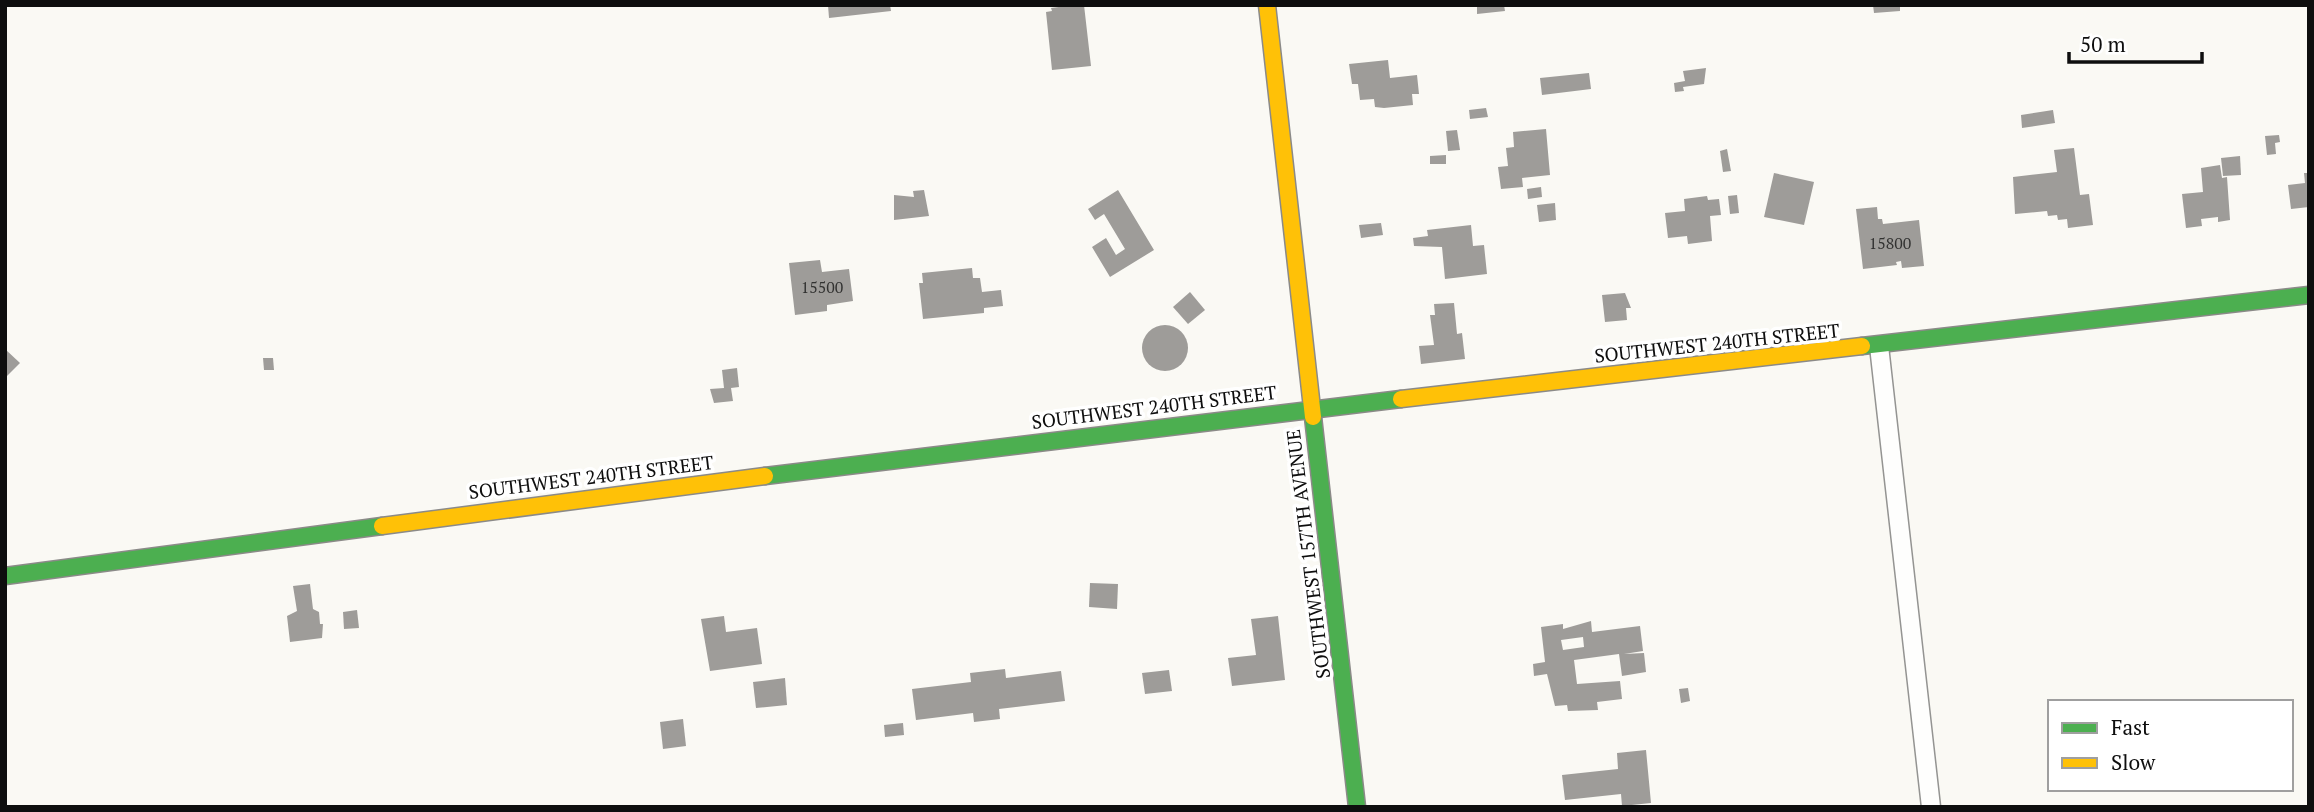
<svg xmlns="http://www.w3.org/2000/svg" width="2314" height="812" viewBox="0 0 2314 812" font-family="'PT Serif',serif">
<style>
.building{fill:#9e9c99;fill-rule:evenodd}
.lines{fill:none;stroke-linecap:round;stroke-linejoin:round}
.street-casing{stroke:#949492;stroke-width:21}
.fast-casing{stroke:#8b8a88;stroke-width:19}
.slow-casing{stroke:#8b8a88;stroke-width:19}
.street{stroke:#fefefd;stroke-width:18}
.fast{stroke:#4caf50;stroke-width:16}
.slow{stroke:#ffc107;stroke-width:16}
.labels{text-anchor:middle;stroke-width:7;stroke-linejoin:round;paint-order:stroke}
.number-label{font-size:16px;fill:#323231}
.street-label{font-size:19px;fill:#0e0e0e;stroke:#fff}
</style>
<rect width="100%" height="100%" fill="#faf9f4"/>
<g class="building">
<polygon points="828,5 890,5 891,11 829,18"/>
<polygon points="1074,5 1084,5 1091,66 1052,70 1046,12 1052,11 1051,8"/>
<polygon points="1477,5 1504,5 1505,11 1477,14"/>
<polygon points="1873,5 1900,5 1900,11 1874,13"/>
<polygon points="1388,60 1390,78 1417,75 1419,94 1412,94 1413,105 1384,108 1375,107 1374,99 1360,100 1358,84 1352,84 1349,64"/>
<polygon points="1706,68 1704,84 1683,87 1684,91 1675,92 1674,83 1685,81 1683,71"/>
<polygon points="1589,73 1591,89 1542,95 1540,78"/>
<polygon points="1486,108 1488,117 1470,119 1469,110"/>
<polygon points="2053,110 2055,123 2022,128 2021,115"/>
<polygon points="1546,129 1550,175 1522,178 1523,187 1501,189 1498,167 1508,166 1506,148 1514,147 1513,132"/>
<polygon points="1457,130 1460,150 1448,151 1446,131"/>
<polygon points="2279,135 2280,142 2275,143 2276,154 2267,155 2265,136"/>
<polygon points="2074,148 2080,195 2089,194 2093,225 2068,228 2067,219 2058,220 2057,215 2048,216 2047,211 2015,214 2013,177 2057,172 2054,150"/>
<polygon points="1727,149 1731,171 1723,172 1720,151"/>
<polygon points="1446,155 1446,164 1430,164 1430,156"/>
<polygon points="2240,156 2241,175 2223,176 2221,158"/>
<polygon points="2220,165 2222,178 2227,177 2230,220 2218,222 2218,217 2201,219 2202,226 2186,228 2182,194 2203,192 2201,168"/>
<polygon points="1774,173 1814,182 1804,225 1764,217"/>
<polygon points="2304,173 2309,173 2309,207 2291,209 2288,185 2305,183"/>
<polygon points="1541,187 1542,197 1528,199 1527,189"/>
<polygon points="924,190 929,216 894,220 894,195 914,197 913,191"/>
<polygon points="1118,190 1154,250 1110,277 1092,247 1106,238 1116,255 1125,249 1104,214 1095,220 1088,209"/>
<polygon points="1737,195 1739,213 1730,214 1728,196"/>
<polygon points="1707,196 1708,200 1719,199 1721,215 1710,216 1712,241 1688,244 1687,236 1668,238 1665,213 1685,211 1684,199"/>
<polygon points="1555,203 1556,220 1539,222 1537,205"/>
<polygon points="1877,207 1878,219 1882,219 1883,224 1919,220 1924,266 1902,268 1901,261 1896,262 1897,265 1863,269 1856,209"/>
<polygon points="1381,223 1383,235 1361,238 1359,225"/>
<polygon points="1471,225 1473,246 1484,245 1487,274 1445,279 1442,247 1414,246 1413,238 1428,236 1427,230"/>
<polygon points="820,260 822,272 849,269 853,301 827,305 827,311 795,315 789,263"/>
<polygon points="972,268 973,278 980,278 982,292 1001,290 1003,306 984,308 984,313 923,319 919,283 923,283 922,273"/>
<polygon points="1190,292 1205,310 1188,324 1173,307"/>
<polygon points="1625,293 1631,308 1626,308 1627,320 1605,322 1602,295"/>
<polygon points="1454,303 1457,334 1462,333 1465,359 1421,364 1419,346 1434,345 1430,315 1435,315 1434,304"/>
<circle cx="1165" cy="348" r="23"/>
<polygon points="5,349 20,363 5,378"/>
<polygon points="263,358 273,358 274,370 264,370"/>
<polygon points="737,368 739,387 731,388 733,401 714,403 710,389 724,388 722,370"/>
<polygon points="1090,583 1118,584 1117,609 1089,607"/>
<polygon points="310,584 313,609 319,612 320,624 323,624 322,638 290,642 287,616 297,611 293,586"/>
<polygon points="357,610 359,628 344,629 343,612"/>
<polygon points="724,616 726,632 757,628 762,664 710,671 701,619"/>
<polygon points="1278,616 1285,680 1232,686 1228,658 1256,655 1251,619"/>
<path d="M1591,621L1592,632L1640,626L1643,651L1624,654L1644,653L1646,672L1622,676L1619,654L1574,660L1577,684L1620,681L1622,699L1597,702L1598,710L1568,711L1567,705L1555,706L1547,674L1534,676L1533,664L1545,662L1541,627L1563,624V629ZM1583,637L1584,647L1563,650L1561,640Z"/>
<polygon points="1005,669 1006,678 1061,671 1065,701 999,709 1000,719 974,722 973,713 916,720 912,689 971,682 970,673"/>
<polygon points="1169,670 1172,691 1145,694 1142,673"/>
<polygon points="785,678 787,705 756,708 753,682"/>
<polygon points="1688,688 1690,701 1681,703 1679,689"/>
<polygon points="683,719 686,746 663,749 660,722"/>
<polygon points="903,723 904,735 885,737 884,725"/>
<polygon points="1646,750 1651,803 1622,806 1621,794 1565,800 1562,775 1618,769 1617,753"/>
</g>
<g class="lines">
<defs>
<polyline id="street" points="1879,346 1931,807"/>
<g id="fast">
<polyline points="1862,346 2309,295"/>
<polyline points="1313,417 1357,807"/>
<polyline points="765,476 1401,399"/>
<polyline points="5,576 382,526"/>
</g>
<g id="slow">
<polyline points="1267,5 1313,417"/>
<polyline points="1401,399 1862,346"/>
<polyline points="382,526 765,476"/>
</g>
</defs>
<use href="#street" class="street-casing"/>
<use href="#fast" class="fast-casing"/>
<use href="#slow" class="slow-casing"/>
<use href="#street" class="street"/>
<use href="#fast" class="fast"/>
<use href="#slow" class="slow"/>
</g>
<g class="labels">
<g class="number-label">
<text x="1890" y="249">15800</text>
<text x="822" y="293">15500</text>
</g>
<g class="street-label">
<text transform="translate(1717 343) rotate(-6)" y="7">SOUTHWEST 240TH STREET</text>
<text transform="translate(1154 407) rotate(-7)" y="7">SOUTHWEST 240TH STREET</text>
<text transform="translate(591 477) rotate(-7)" y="7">SOUTHWEST 240TH STREET</text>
<text transform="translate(1308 554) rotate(-97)" y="7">SOUTHWEST 157TH AVENUE</text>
</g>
</g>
<rect width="2314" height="812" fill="none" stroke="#0e0e0e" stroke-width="14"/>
<rect x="2048" y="700" width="245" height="91" fill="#ffffff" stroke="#9f9f9f" stroke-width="2"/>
<rect x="2062" y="723" width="35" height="10" fill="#4caf50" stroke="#9f9f9f" stroke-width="2"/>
<text x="2111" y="735" font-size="21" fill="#0e0e0e">Fast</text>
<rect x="2062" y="758" width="35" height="10" fill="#ffc107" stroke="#9f9f9f" stroke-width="2"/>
<text x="2111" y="770" font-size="21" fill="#0e0e0e">Slow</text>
<path d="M2069 52v10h133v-10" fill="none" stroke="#0e0e0e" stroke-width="3.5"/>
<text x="2080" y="52" font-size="21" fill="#0e0e0e" stroke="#ffffff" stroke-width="5" paint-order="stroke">50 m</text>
</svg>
